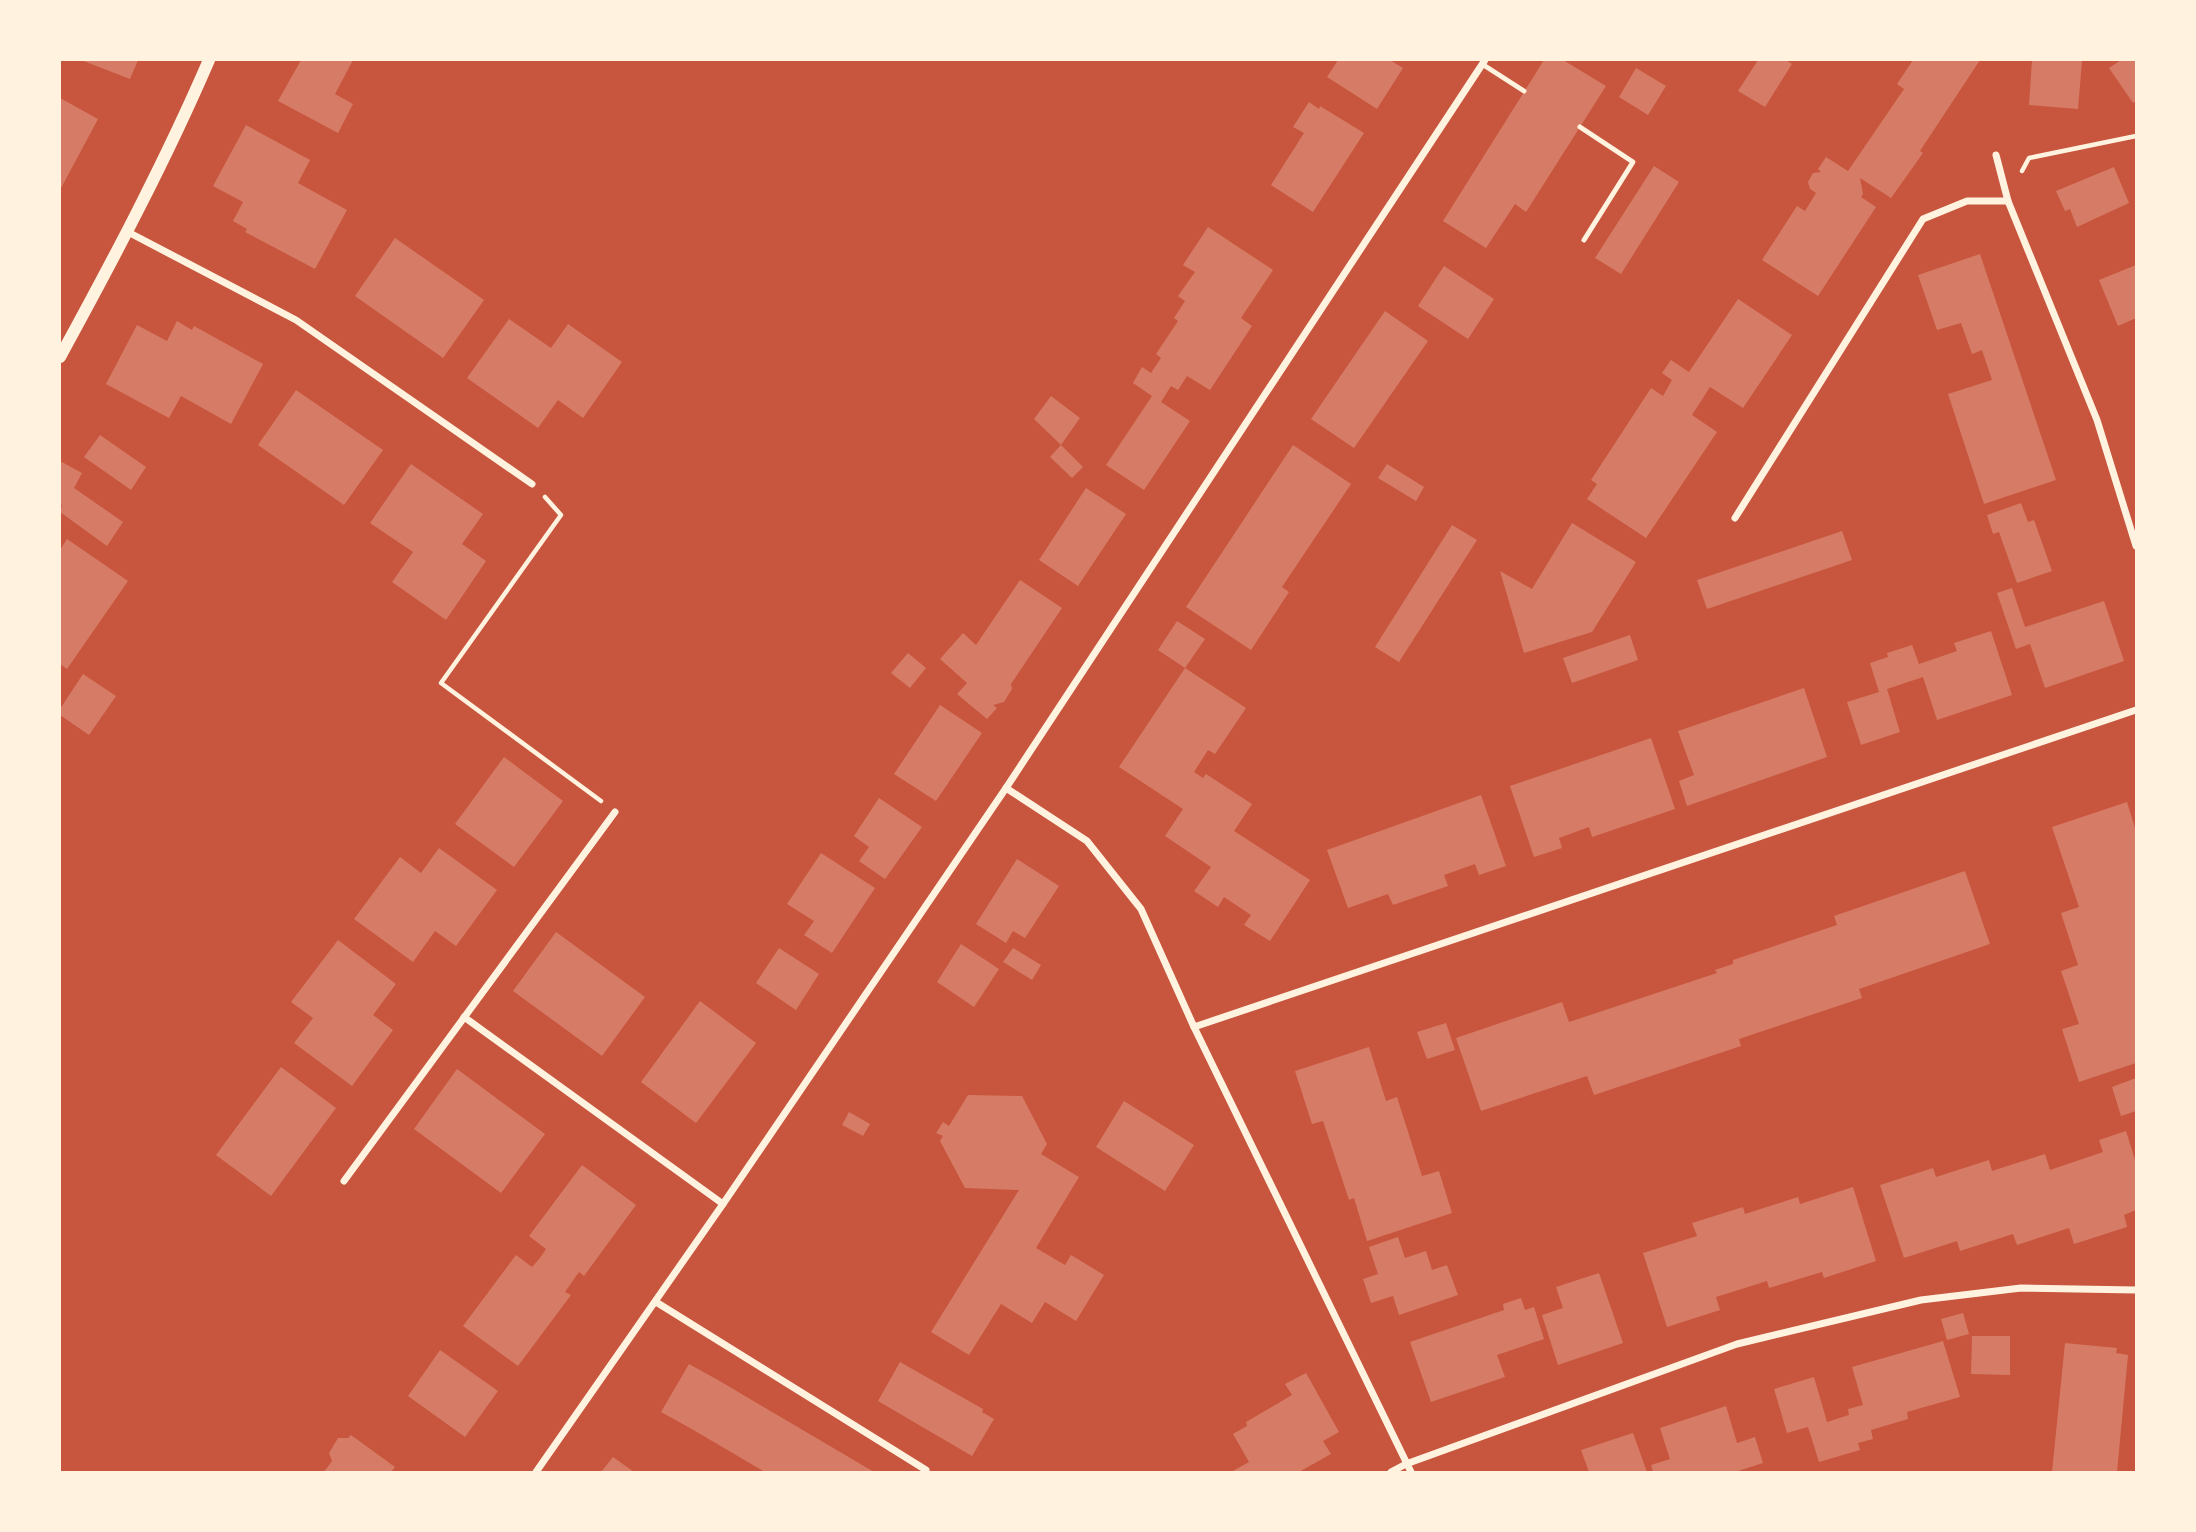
<svg xmlns="http://www.w3.org/2000/svg" width="2196" height="1532" viewBox="0 0 2196 1532" font-family="'Source Serif 4',serif">
<style>
.building{fill:#d67c66}
.lines{fill:none;stroke-linecap:round;stroke-linejoin:round}
.path{stroke:#fff3e0;stroke-width:4.5}
.service{stroke:#fff3e0;stroke-width:5}
.minor{stroke:#fff3e0;stroke-width:7}
.tertiary{stroke:#fff3e0;stroke-width:12}
</style>
<rect width="100%" height="100%" fill="#c8553d"/>
<g class="building">
<polygon points="81,60 138,60 130,79"/>
<polygon points="301,60 353,60 335,94 353,104 338,133 278,101"/>
<polygon points="1338,60 1390,60 1403,68 1377,109 1327,77"/>
<polygon points="1544,60 1563,60 1606,86 1526,212 1515,204 1486,248 1443,221"/>
<polygon points="1758,60 1786,60 1792,64 1765,107 1738,91"/>
<polygon points="1913,60 1980,60 1920,151 1923,153 1891,198 1860,178 1863,194 1861,197 1876,207 1818,296 1762,260 1797,206 1805,211 1816,193 1810,189 1808,182 1813,173 1821,172 1818,169 1826,157 1848,171 1904,89 1897,84"/>
<polygon points="2032,60 2082,61 2078,109 2029,105"/>
<polygon points="2121,60 2136,60 2136,101 2133,103 2109,68"/>
<polygon points="1636,68 1666,86 1648,115 1619,97"/>
<polygon points="60,98 98,119 60,190"/>
<polygon points="1309,102 1319,109 1320,106 1364,133 1313,212 1271,185 1304,133 1293,127"/>
<polygon points="246,125 310,160 298,183 347,210 315,269 245,232 247,229 233,221 243,202 213,186"/>
<polygon points="1654,166 1679,182 1621,274 1595,258"/>
<polygon points="2114,167 2129,203 2077,227 2070,209 2065,211 2056,191"/>
<polygon points="1208,227 1273,270 1241,318 1252,326 1210,390 1187,376 1178,390 1171,386 1161,402 1190,421 1144,490 1106,465 1152,396 1133,383 1142,367 1151,373 1161,358 1156,354 1178,321 1174,318 1185,301 1178,296 1195,272 1183,265"/>
<polygon points="395,238 484,300 443,358 355,296"/>
<polygon points="1980,254 2056,480 1984,504 1948,394 1992,380 1982,350 1972,354 1961,323 1937,330 1918,275"/>
<polygon points="2136,265 2136,318 2118,326 2099,280"/>
<polygon points="1444,266 1494,299 1468,339 1418,306"/>
<polygon points="1738,299 1792,335 1743,408 1710,387 1692,415 1717,432 1646,538 1587,499 1597,484 1591,480 1651,388 1663,396 1672,380 1662,373 1671,360 1689,372"/>
<polygon points="1385,311 1428,341 1354,448 1311,419"/>
<polygon points="509,319 551,348 568,324 622,362 583,418 558,400 538,428 467,378"/>
<polygon points="177,321 192,330 194,326 263,364 231,424 181,396 169,418 106,384 137,325 167,341"/>
<polygon points="296,390 383,450 344,505 258,445"/>
<polygon points="1051,396 1080,418 1061,445 1034,419"/>
<polygon points="100,435 146,467 131,490 84,457"/>
<polygon points="1061,445 1083,467 1072,478 1050,457"/>
<polygon points="1293,445 1351,484 1282,587 1289,592 1251,650 1186,607"/>
<polygon points="60,461 82,473 74,488 123,522 107,546 60,512 62,505 60,504"/>
<polygon points="411,464 483,514 462,544 486,561 446,620 392,582 413,552 370,523"/>
<polygon points="1387,464 1424,487 1416,501 1378,478"/>
<polygon points="1086,488 1126,514 1078,586 1039,560"/>
<polygon points="2021,503 2028,522 2034,520 2052,571 2017,583 1999,532 1993,534 1987,515"/>
<polygon points="1572,523 1636,562 1592,632 1524,653 1500,571 1532,589"/>
<polygon points="1452,525 1477,540 1399,662 1375,647"/>
<polygon points="1842,531 1852,560 1707,609 1697,580"/>
<polygon points="67,539 128,581 67,669 60,664 60,550"/>
<polygon points="1020,580 1062,608 1011,684 1012,689 1004,702 993,705 997,708 987,719 957,694 967,683 940,659 963,633 976,645"/>
<polygon points="2012,588 2025,627 2104,601 2124,661 2045,688 2030,644 2016,649 1997,593"/>
<polygon points="1177,621 1205,639 1185,668 1158,650"/>
<polygon points="1991,631 2012,695 1937,720 1923,677 1887,689 1900,732 1861,745 1847,702 1879,692 1870,663 1888,657 1887,653 1912,645 1919,664 1957,651 1954,643"/>
<polygon points="1630,635 1638,660 1572,683 1563,658"/>
<polygon points="908,653 926,668 910,688 891,673"/>
<polygon points="1185,668 1246,708 1215,754 1208,750 1194,772 1203,778 1206,774 1252,804 1234,831 1310,880 1270,941 1244,925 1251,915 1224,897 1218,907 1194,891 1211,867 1165,836 1183,809 1119,767"/>
<polygon points="83,674 116,696 89,735 60,715 60,709"/>
<polygon points="1804,688 1827,757 1687,806 1679,781 1694,775 1678,731"/>
<polygon points="940,705 982,733 936,801 894,774"/>
<polygon points="1651,738 1675,809 1592,837 1589,827 1559,838 1562,848 1534,857 1510,786"/>
<polygon points="504,757 563,801 514,867 455,824"/>
<polygon points="1481,795 1506,866 1479,875 1475,864 1444,875 1448,886 1393,905 1388,894 1348,908 1327,850"/>
<polygon points="879,798 922,827 885,879 859,861 869,847 854,836"/>
<polygon points="2127,802 2136,831 2136,1063 2079,1082 2062,1029 2079,1024 2061,971 2078,965 2061,913 2079,907 2052,827"/>
<polygon points="439,848 497,890 456,946 435,931 413,962 354,919 400,857 421,873"/>
<polygon points="821,853 875,888 832,953 804,935 814,921 787,904"/>
<polygon points="1017,859 1059,886 1025,938 1013,931 1006,943 976,924"/>
<polygon points="1965,871 1990,944 1859,989 1862,998 1739,1039 1741,1046 1594,1095 1587,1076 1481,1111 1456,1038 1562,1002 1569,1022 1717,973 1715,970 1733,964 1733,960 1837,925 1834,916"/>
<polygon points="556,932 645,997 602,1056 513,991"/>
<polygon points="338,940 396,984 373,1015 393,1030 352,1086 294,1043 313,1018 291,1002"/>
<polygon points="961,944 999,969 974,1007 937,982"/>
<polygon points="779,948 819,974 796,1010 756,983"/>
<polygon points="1013,948 1041,965 1032,980 1003,962"/>
<polygon points="700,1001 756,1043 696,1123 641,1082"/>
<polygon points="1446,1023 1455,1050 1427,1059 1417,1032"/>
<polygon points="1369,1047 1386,1101 1397,1097 1422,1176 1439,1171 1452,1213 1367,1241 1354,1198 1349,1200 1323,1121 1312,1124 1295,1071"/>
<polygon points="281,1067 336,1108 271,1196 216,1155"/>
<polygon points="457,1069 545,1134 501,1193 414,1129"/>
<polygon points="2136,1078 2136,1111 2121,1116 2112,1087"/>
<polygon points="968,1095 1022,1096 1047,1144 1041,1154 1079,1177 1036,1248 1065,1265 1071,1255 1104,1275 1076,1321 1045,1302 1032,1323 1001,1304 969,1355 931,1332 1019,1190 965,1188 940,1141 943,1136 936,1133 943,1122 949,1126"/>
<polygon points="1124,1101 1194,1145 1165,1191 1096,1147"/>
<polygon points="849,1112 870,1124 863,1136 842,1125"/>
<polygon points="2126,1131 2136,1163 2136,1210 2124,1215 2127,1227 2074,1244 2069,1228 2017,1245 2013,1234 1960,1251 1957,1241 1904,1258 1880,1185 1933,1168 1936,1177 1989,1160 1992,1171 2045,1154 2050,1170 2103,1152 2099,1140"/>
<polygon points="582,1165 636,1205 584,1276 579,1272 565,1292 571,1295 518,1366 463,1326 516,1255 532,1267 540,1258 546,1249 529,1236"/>
<polygon points="1853,1187 1876,1261 1824,1278 1822,1272 1769,1288 1767,1281 1716,1297 1720,1310 1667,1327 1643,1253 1697,1236 1692,1223 1743,1207 1745,1214 1798,1197 1800,1204"/>
<polygon points="1398,1237 1405,1258 1426,1251 1432,1270 1447,1265 1458,1295 1399,1315 1393,1296 1371,1303 1363,1279 1378,1274 1369,1247"/>
<polygon points="1599,1273 1623,1343 1558,1365 1542,1315 1563,1308 1556,1287"/>
<polygon points="1521,1298 1525,1310 1534,1307 1544,1339 1497,1355 1505,1377 1431,1402 1410,1342 1504,1310 1503,1304"/>
<polygon points="1963,1313 1969,1334 1947,1340 1941,1319"/>
<polygon points="1972,1336 2010,1336 2010,1375 1971,1374"/>
<polygon points="1943,1341 1960,1397 1907,1412 1908,1419 1871,1430 1873,1439 1858,1443 1860,1450 1819,1462 1808,1427 1787,1433 1774,1389 1814,1377 1827,1422 1849,1415 1848,1409 1863,1405 1852,1367"/>
<polygon points="2065,1343 2117,1348 2116,1353 2128,1355 2117,1472 2052,1472"/>
<polygon points="440,1350 498,1391 465,1437 408,1396"/>
<polygon points="900,1362 983,1409 982,1412 994,1419 972,1456 878,1401"/>
<polygon points="689,1364 718,1380 874,1472 765,1472 690,1428 661,1412"/>
<polygon points="1306,1373 1339,1432 1323,1441 1331,1454 1299,1472 1231,1472 1249,1462 1233,1434 1247,1426 1246,1422 1292,1395 1285,1384"/>
<polygon points="1726,1406 1737,1443 1755,1437 1763,1463 1735,1472 1653,1472 1651,1465 1670,1459 1660,1428"/>
<polygon points="1633,1433 1647,1472 1589,1472 1581,1450"/>
<polygon points="351,1435 395,1467 391,1472 324,1472 332,1461 329,1453 338,1438 348,1438"/>
<polygon points="613,1457 634,1472 601,1472"/>
</g>
<g class="lines">
<g class="path">
<polyline points="2022,171 2029,158 2136,136"/>
<polyline points="545,497 561,515 441,683 601,801"/>
</g>
<g class="service">
<polyline points="1482,64 1524,91"/>
<polyline points="1580,127 1633,162 1584,240"/>
</g>
<g class="minor">
<polyline points="1996,155 2008,201 2097,420 2136,546"/>
<polyline points="128,232 296,320 532,484"/>
<polyline points="1735,518 1923,219 1967,201 2008,201"/>
<polyline points="1006,788 1087,841 1141,909 1194,1027 1411,1472"/>
<polyline points="464,1017 723,1204"/>
<polyline points="1194,1027 2136,710"/>
<polyline points="344,1181 615,812"/>
<polyline points="656,1302 926,1470"/>
<polyline points="536,1472 723,1204 1006,788 1485,60"/>
<polyline points="1391,1472 1406,1464 1737,1344 1921,1300 2021,1288 2136,1290"/>
</g>
<path class="tertiary" d="M60,357C113,260 165,162 209,60"/>
</g>
<rect width="2196" height="1532" fill="none" stroke="#fff3e0" stroke-width="122"/>
</svg>
